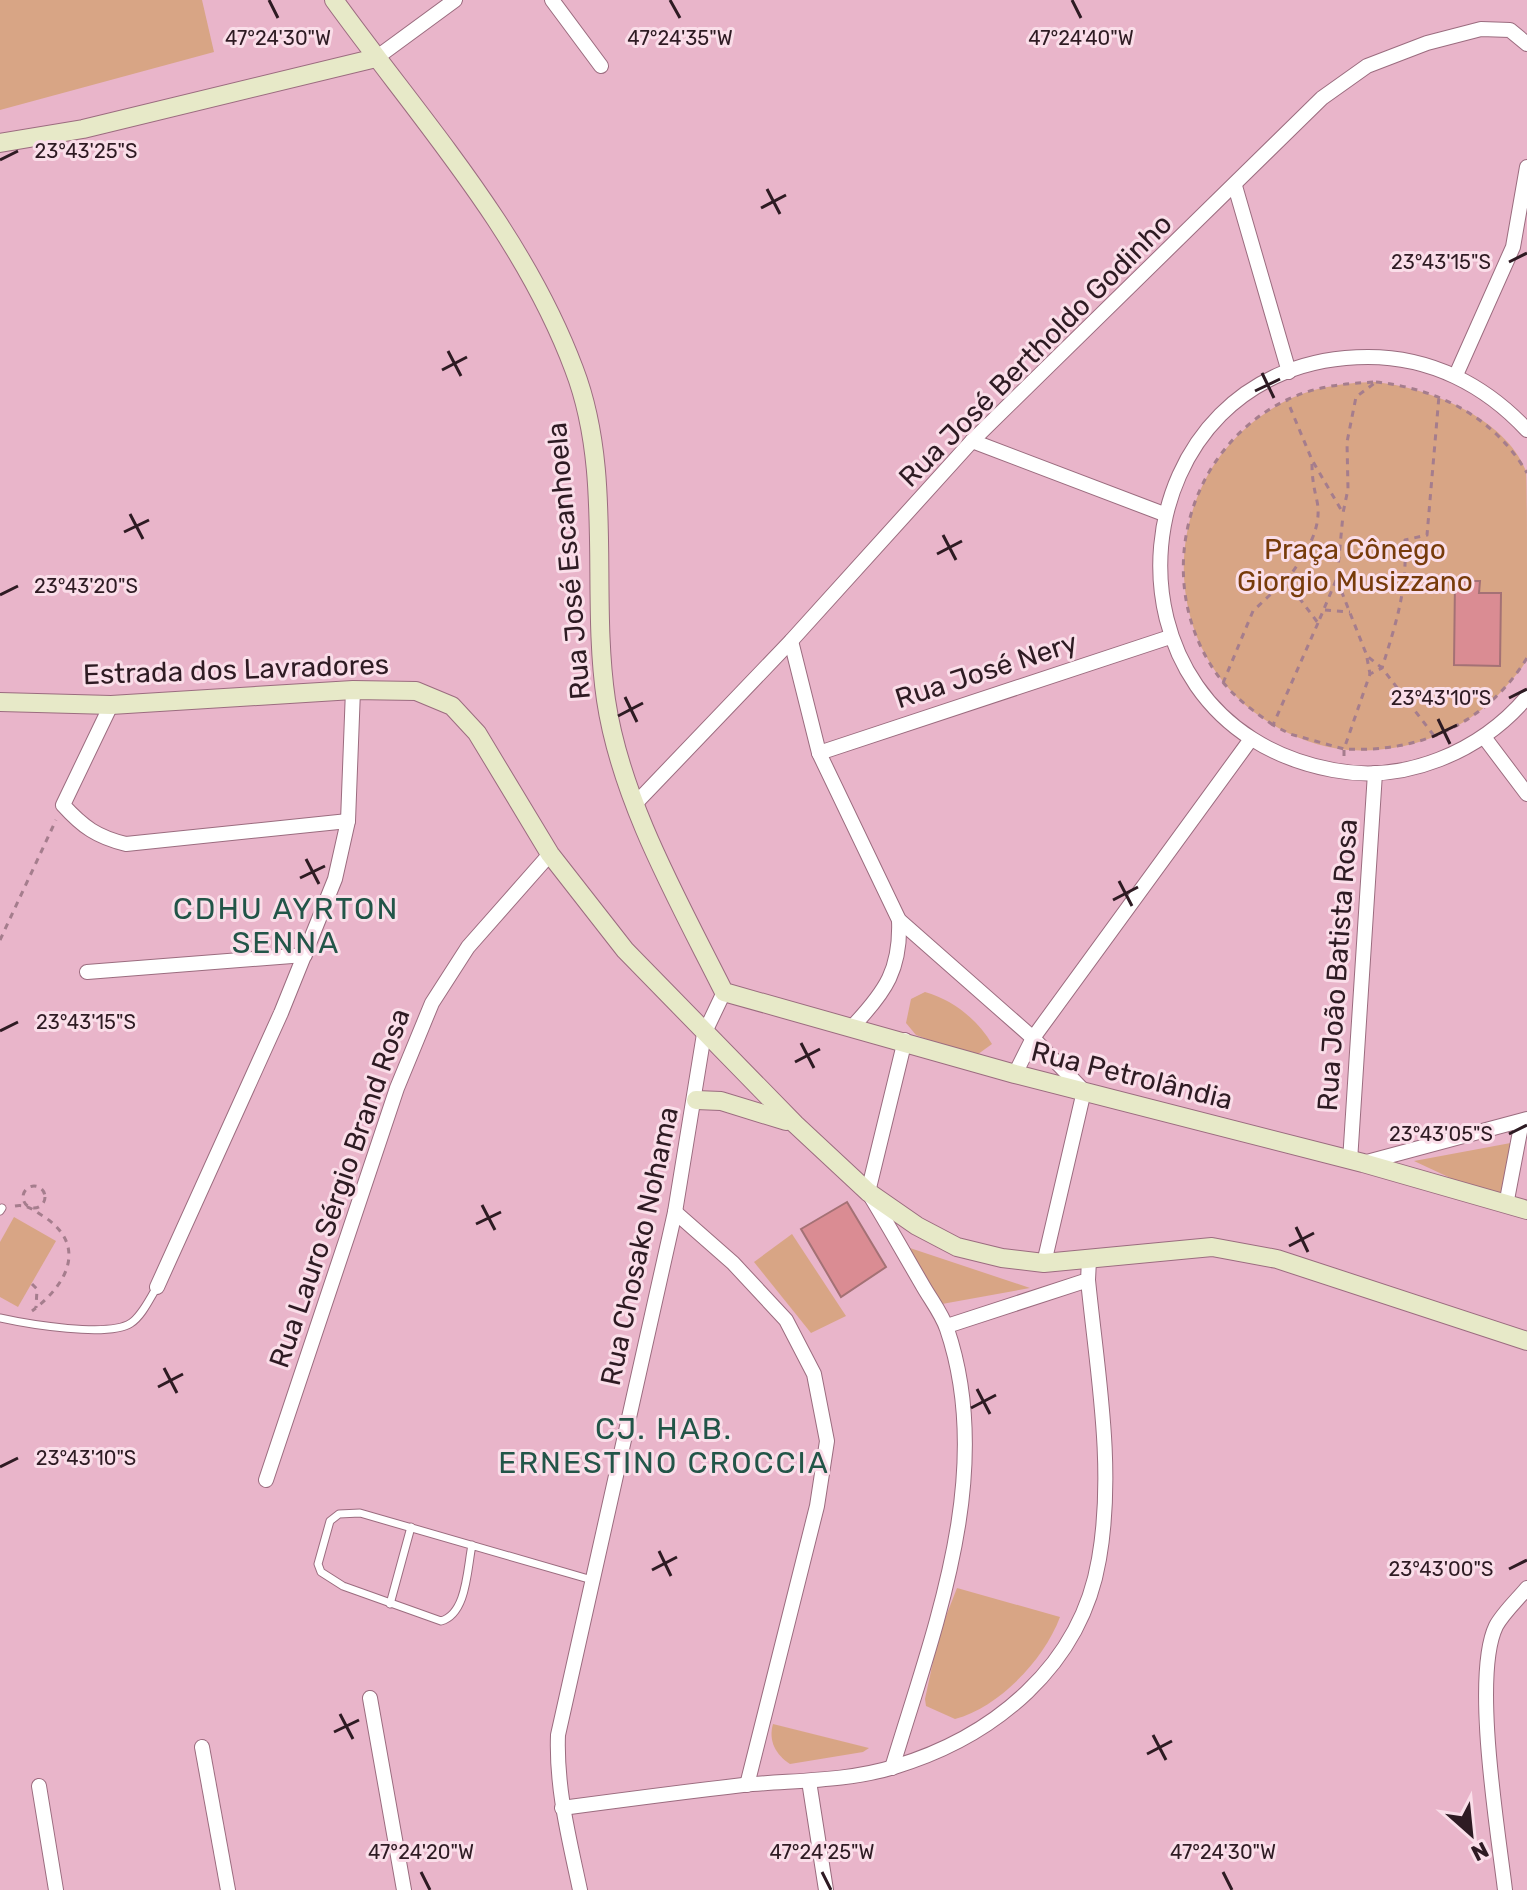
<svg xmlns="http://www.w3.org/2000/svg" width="1527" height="1890" viewBox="0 0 1527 1890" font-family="Rubik,sans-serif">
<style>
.green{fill:#d8a585}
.building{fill:#da8c93;stroke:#a47175;stroke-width:2}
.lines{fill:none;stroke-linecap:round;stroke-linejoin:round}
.lane-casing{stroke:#9b6c7f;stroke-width:9}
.street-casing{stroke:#9b6c7f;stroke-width:16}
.secondary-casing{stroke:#9b6c7f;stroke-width:20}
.path{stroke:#a57d8d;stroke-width:3;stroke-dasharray:6 6;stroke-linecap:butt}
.lane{stroke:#fff;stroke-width:7}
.street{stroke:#fff;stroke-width:14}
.secondary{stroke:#e7e9c8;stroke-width:18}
.ticks{fill:none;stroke:#2e1b23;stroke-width:3}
.labels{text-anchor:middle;stroke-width:6;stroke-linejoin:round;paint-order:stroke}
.street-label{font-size:28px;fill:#2e1b23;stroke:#fadee9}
.park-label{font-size:28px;fill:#773b0a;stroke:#fadee9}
.neighbourhood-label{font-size:30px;letter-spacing:2px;fill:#225548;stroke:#fadee9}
.ticks-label{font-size:20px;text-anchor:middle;fill:#2e1b23;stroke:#fadee9;stroke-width:6;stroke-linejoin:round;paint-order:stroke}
</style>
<rect width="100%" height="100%" fill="#e9b5ca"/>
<g class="green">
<polygon points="0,0 202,0 214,52 0,110"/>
<path d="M1376,382C1428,388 1505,417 1526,471C1527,488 1527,547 1527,568C1527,589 1527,641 1527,658C1524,667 1515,676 1509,683C1469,731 1409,754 1348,750C1314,747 1280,732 1254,712C1154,635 1163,480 1267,412C1300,389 1337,383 1376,382Z"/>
<path d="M925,992C953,1000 977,1019 992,1044L974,1057L916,1035L906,1023L911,999Z"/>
<polygon points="1516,1142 1502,1202 1414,1161"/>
<polygon points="14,1217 56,1241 18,1307 0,1297 0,1242"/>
<polygon points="792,1234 846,1316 811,1333 754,1262"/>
<polygon points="904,1246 1030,1288 942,1304"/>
<path d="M957,1588L1060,1617C1044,1660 999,1707 955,1719L926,1706L925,1699L939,1634Z"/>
<path d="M773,1724L869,1748L863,1752L790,1764C776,1755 768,1741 773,1724Z"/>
</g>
<g class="building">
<polygon points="1455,581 1480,581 1479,593 1501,593 1500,666 1454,665"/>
<polygon points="847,1202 886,1267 841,1297 801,1229"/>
</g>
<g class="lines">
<defs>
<g id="lane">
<polyline points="0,1211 2,1208"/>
<path d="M0,1318C27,1324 109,1338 131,1323C142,1316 150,1298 157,1287"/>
<path d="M472,1545C467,1569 467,1614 441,1621L343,1586L321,1572L318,1564L330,1521L339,1514L360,1513L592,1580"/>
<polyline points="390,1604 411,1527"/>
</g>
<g id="street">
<polyline points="552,0 601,66"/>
<polyline points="376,58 455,0"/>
<polyline points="1235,186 1289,372"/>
<polyline points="1456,375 1513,247 1527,167"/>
<path d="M1527,430C1485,385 1431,357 1368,357C1115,357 1081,723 1333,770C1405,784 1480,752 1527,697"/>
<polyline points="972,441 1164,514"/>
<polyline points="791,641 819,753 899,920 1033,1038 1084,1091 1044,1263"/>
<path d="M111,705L63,805C83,827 97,837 126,844L348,821"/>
<polyline points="1484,737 1527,794"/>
<polyline points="819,753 1170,637"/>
<polyline points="635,804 791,641 972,441 1322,98 1367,66 1427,43 1481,29 1510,30 1527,44"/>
<polyline points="87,972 305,955"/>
<path d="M853,1026C886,991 901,969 899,920"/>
<polyline points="1015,1074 1033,1038 1251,739"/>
<polyline points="1350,1161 1375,773"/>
<polyline points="1363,1163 1527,1119"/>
<polyline points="1506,1205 1522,1121"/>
<polyline points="675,1212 733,1263 786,1320 814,1374 827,1441 817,1506 747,1785"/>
<polyline points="157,1287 281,1013 335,879 348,821 353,690"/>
<polyline points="947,1326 1088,1280 1089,1260"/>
<polyline points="266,1480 397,1088 432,1003 468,947 550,854"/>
<polyline points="370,1698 404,1890"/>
<polyline points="202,1747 228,1890"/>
<path d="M892,1768C934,1629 996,1473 947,1329C942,1314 931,1300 923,1286C905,1255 887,1223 868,1192L905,1040"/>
<polyline points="809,1781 826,1890"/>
<polyline points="39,1786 56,1890"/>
<path d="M562,1808C622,1800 682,1792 743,1785C792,1780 845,1782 894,1767C994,1737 1081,1666 1099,1559C1115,1468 1097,1371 1088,1280"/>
<path d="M580,1890C569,1838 556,1788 558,1735L675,1212L704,1034L724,992"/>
<path d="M1505,1890C1498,1831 1472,1676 1496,1626C1503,1613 1517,1600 1527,1588"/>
</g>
<g id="secondary">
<path d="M334,0C420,119 522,230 574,369C614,473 590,592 606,700C621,801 679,902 724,992L1015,1074L1363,1163L1527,1210"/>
<polyline points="0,143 83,129 376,58"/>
<polyline points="0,702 111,705 353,690 416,691 452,706 477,733 550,854 625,950 795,1124 868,1192 917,1226 957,1247 1002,1258 1044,1263 1212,1247 1277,1259 1527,1341"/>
<polyline points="696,1100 721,1101 786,1121"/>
</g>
</defs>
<use href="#lane" class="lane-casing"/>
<use href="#street" class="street-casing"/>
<use href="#secondary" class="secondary-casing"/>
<g class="path">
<path d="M1376,382C1439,389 1494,417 1527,473"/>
<path d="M1312,464C1312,478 1314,488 1317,501C1323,529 1304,556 1289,577L1297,595L1318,623L1337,578L1343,515"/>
<polyline points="1337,580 1367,656 1382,668 1435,737"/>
<polyline points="1325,610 1350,612"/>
<path d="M1318,623L1273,725L1290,734L1344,749L1370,674L1382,668C1397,620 1407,591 1405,540L1427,535L1439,396"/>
<polyline points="1367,658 1370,674"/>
<polyline points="1223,683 1253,611 1289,577"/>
<path d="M1273,725C1255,712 1236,699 1222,681C1149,588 1183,445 1293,397C1319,386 1347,383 1376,382L1356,397L1347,442L1348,489L1343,513L1312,460L1287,400"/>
<path d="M1344,756V749C1420,753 1486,724 1527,658"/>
<polyline points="0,940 56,820"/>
<circle cx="34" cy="1197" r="11"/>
<path d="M15,1206C27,1204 33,1210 43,1216C88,1245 68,1284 32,1311"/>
<polyline points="32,1284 37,1289 36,1308"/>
</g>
<use href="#lane" class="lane"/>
<use href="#street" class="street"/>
<use href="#secondary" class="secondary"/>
</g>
<path class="ticks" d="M269,0L278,18M670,0L680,18M1072,0L1081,18M0,160L18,151M767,189L780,214M761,208L786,195M1509,262L1527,253M448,351L461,376M442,370L467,357M1262,373L1274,398M1255,391L1280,379M130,514L143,539M124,532L149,520M943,535L956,560M937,554L962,541M0,595L18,586M625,697L637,722M1509,698L1527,689M618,716L643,703M1438,719L1450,744M1432,737L1457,725M306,859L319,884M300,878L325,866M1119,881L1132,906M1113,900L1138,887M0,1031L18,1022M801,1043L814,1068M795,1062L820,1049M1509,1134L1527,1125M482,1205L495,1230M476,1224L501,1212M1296,1227L1308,1252M1289,1246L1314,1233M164,1368L177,1393M158,1387L183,1374M977,1389L990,1414M971,1408L996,1395M0,1467L18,1458M659,1551L671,1576M1509,1569L1527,1560M652,1570L677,1557M340,1714L353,1739M334,1732L359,1720M1153,1735L1166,1760M1147,1754L1172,1741M421,1872L430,1890M822,1872L831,1890M1223,1872L1232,1890"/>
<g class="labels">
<g class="street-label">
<text transform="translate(1035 350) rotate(-45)" y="10">Rua José Bertholdo Godinho</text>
<text transform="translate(568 561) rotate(-95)" y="10">Rua José Escanhoela</text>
<text transform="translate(236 669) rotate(-2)" y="10">Estrada dos Lavradores</text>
<text transform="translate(986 670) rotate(-18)" y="10">Rua José Nery</text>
<text transform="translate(1337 965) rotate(-86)" y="10">Rua João Batista Rosa</text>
<text transform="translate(1132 1075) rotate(14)" y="10">Rua Petrolândia</text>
<text transform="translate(339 1188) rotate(-71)" y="10">Rua Lauro Sérgio Brand Rosa</text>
<text transform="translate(639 1246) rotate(-78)" y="10">Rua Chosako Nohama</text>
</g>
<g class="park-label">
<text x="1355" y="559">Praça Cônego<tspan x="1355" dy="32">Giorgio Musizzano</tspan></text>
</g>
<g class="neighbourhood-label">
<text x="286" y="919">CDHU AYRTON<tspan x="286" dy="34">SENNA</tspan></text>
<text x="664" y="1439">CJ. HAB.<tspan x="664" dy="34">ERNESTINO CROCCIA</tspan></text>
</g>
</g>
<g class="ticks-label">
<text x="278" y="45">47°24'30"W</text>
<text x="680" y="45">47°24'35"W</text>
<text x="1081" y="45">47°24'40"W</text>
<text x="86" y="158">23°43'25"S</text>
<text x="1441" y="269">23°43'15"S</text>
<text x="86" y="593">23°43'20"S</text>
<text x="1441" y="705">23°43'10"S</text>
<text x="86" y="1029">23°43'15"S</text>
<text x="1441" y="1141">23°43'05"S</text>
<text x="86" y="1465">23°43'10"S</text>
<text x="1441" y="1576">23°43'00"S</text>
<text x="421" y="1859">47°24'20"W</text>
<text x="822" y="1859">47°24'25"W</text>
<text x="1223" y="1859">47°24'30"W</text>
</g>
<g transform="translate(1471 1834) rotate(153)" stroke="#fadee9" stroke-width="6" paint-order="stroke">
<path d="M0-6L14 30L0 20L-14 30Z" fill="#2e1b23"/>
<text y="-12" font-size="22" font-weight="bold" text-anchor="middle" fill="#2e1b23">N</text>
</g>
</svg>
